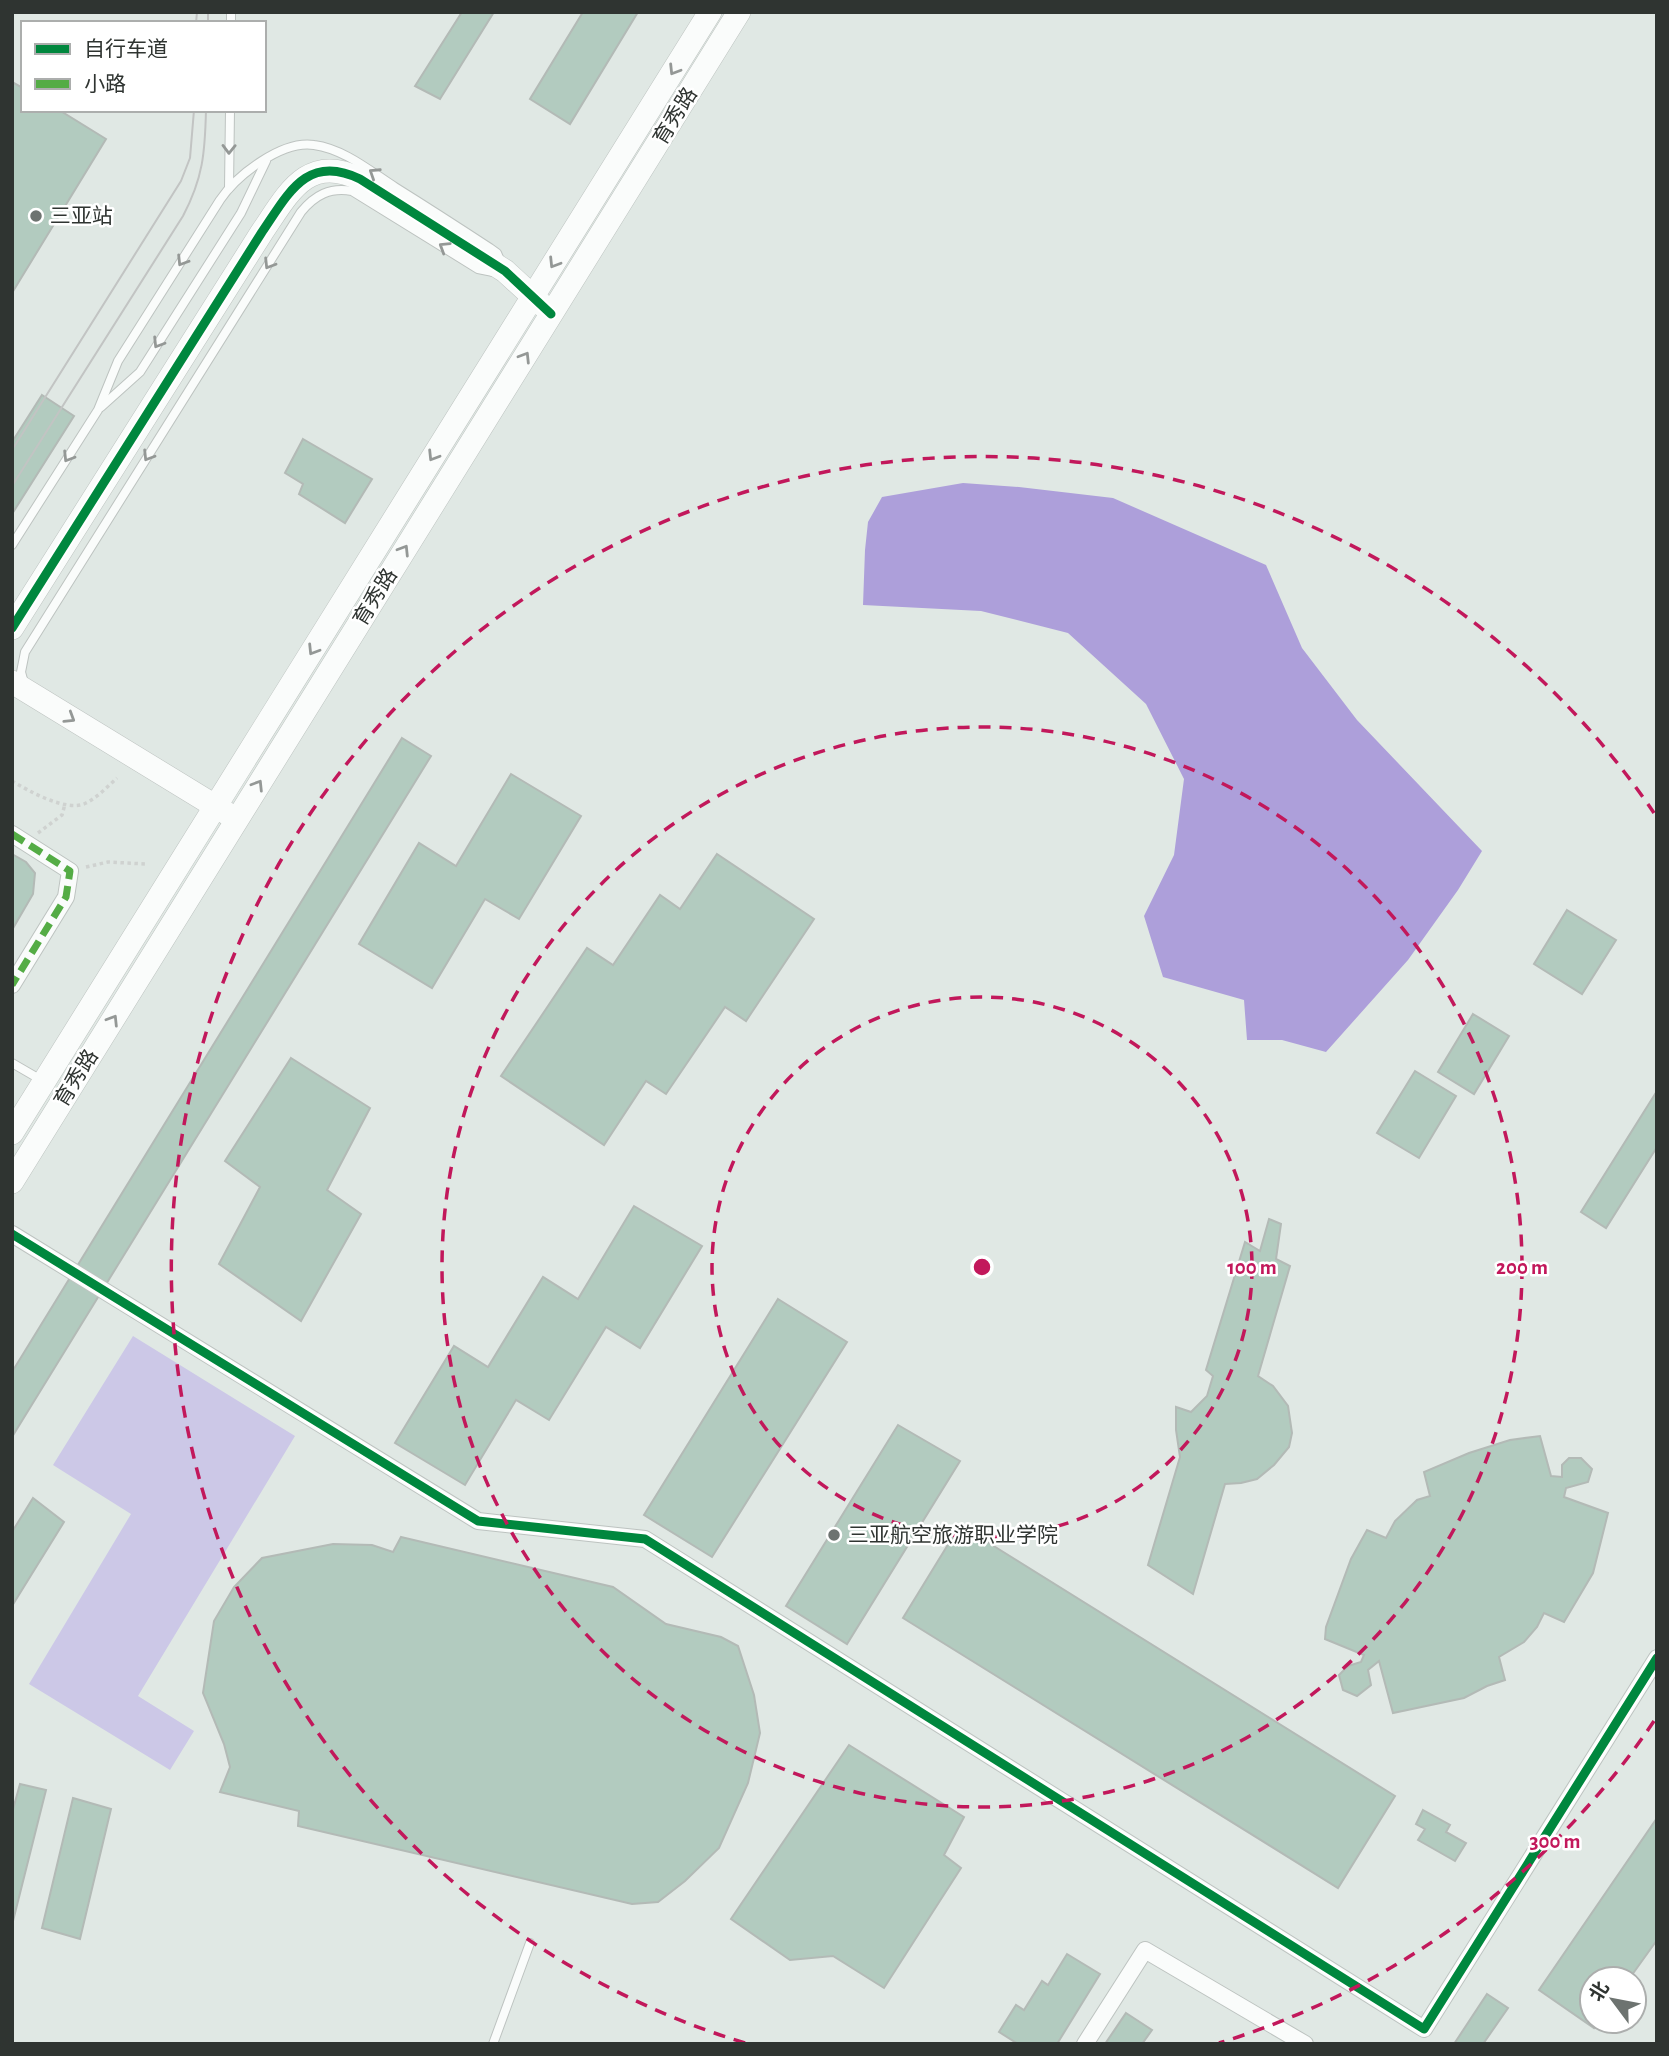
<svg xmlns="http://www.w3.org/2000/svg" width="1669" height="2056" viewBox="0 0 1669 2056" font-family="'Alegreya Sans','Noto Sans SC',sans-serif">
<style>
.green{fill:#ccc8e7}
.water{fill:#ad9fda}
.building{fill:#b2cbbf;stroke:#b3bab6;stroke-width:2}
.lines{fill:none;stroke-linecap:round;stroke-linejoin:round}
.lane-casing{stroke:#bdc3c0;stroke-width:10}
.street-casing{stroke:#bdc3c0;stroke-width:18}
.secondary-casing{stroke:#bdc3c0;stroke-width:24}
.path{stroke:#cfd2d0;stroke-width:3.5;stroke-dasharray:3.5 3.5;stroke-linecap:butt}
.lane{stroke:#fafcfb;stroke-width:8}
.street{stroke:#fafcfb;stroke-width:16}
.secondary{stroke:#fafcfb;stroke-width:23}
.tram{stroke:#c2c4c3;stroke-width:2}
.quiet{stroke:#54ac45;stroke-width:7;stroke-dasharray:14 7;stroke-linecap:butt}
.cycleway-casing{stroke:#fff;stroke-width:13}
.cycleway{stroke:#00873e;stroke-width:9}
.oneway{stroke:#949896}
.ring{fill:none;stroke:#c2185b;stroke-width:3.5;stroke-dasharray:12 9}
.poi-dot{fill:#6d7370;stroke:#fff;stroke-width:2.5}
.labels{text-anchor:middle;stroke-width:5;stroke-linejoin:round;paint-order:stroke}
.street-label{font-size:21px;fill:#2f3431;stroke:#fff}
.poi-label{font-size:21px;fill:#2f3431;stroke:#fff;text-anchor:start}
.centre{fill:#c2185b;stroke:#fff;stroke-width:3.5}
.ring-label{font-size:21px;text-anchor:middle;font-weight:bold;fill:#c2185b;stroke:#fff;stroke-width:5;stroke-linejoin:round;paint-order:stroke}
</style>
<rect width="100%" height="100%" fill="#e0e8e4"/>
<polygon class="green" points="133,1336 295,1436 138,1696 194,1731 170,1770 29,1684 131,1514 53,1465"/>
<polygon class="water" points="963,483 1019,487 1113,498 1266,565 1302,648 1357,720 1482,851 1458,890 1408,960 1326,1052 1282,1040 1247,1040 1244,1000 1163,977 1144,916 1174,855 1184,779 1146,704 1068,633 981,611 863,605 865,550 868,522 882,497"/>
<g class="building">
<polygon points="462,12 494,12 440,99 415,86"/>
<polygon points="583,12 638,12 570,124 530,99"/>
<polygon points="12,82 23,88 23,110 59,110 106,139 12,293"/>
<polygon points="42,395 74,416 12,514 12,442"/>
<polygon points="303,439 372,479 345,523 299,494 303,484 285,473"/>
<polygon points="402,738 431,756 12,1437 12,1372"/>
<polygon points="511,774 581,816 519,919 485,899 432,988 359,944 419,843 456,866"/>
<polygon points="12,854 26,862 35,873 33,894 12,930"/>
<polygon points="717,854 814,919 746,1021 725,1007 666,1094 646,1081 604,1145 501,1076 587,948 613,965 660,895 680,909"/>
<polygon points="1567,910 1616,940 1582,994 1534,964"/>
<polygon points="1473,1014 1509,1036 1474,1094 1438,1072"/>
<polygon points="291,1058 370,1108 327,1190 361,1214 301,1321 219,1264 260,1187 225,1161"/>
<polygon points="1415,1071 1456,1096 1419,1158 1377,1133"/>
<polygon points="1657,1091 1657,1147 1606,1228 1581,1212"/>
<polygon points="634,1206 702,1246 640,1348 606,1327 549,1420 516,1400 465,1485 395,1443 454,1346 488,1367 543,1277 578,1299"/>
<polygon points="1269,1219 1281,1224 1276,1259 1290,1266 1258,1376 1273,1386 1288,1406 1292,1433 1289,1447 1274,1465 1257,1479 1241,1483 1225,1484 1193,1594 1148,1565 1180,1457 1176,1430 1176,1407 1191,1412 1207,1396 1213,1376 1206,1370 1245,1242 1260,1251"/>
<polygon points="778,1299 847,1342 712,1557 644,1515"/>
<polygon points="898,1425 960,1461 847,1644 786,1606"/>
<polygon points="1540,1436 1551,1476 1562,1477 1562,1465 1569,1458 1581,1458 1592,1469 1588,1482 1566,1488 1564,1497 1608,1513 1593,1573 1564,1622 1544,1613 1537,1627 1524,1642 1499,1657 1505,1680 1487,1686 1464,1698 1393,1713 1379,1661 1368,1670 1371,1685 1357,1696 1343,1690 1339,1675 1348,1666 1361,1662 1364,1655 1325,1639 1326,1627 1351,1559 1367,1530 1386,1538 1395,1521 1417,1500 1430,1496 1424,1472 1469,1453 1510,1440"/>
<polygon points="33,1498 64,1522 12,1606 12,1532"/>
<polygon points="960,1525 1395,1796 1338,1888 903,1618"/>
<polygon points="401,1537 613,1587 666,1624 721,1637 738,1646 754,1695 760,1733 748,1783 719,1848 685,1881 658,1902 632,1904 298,1826 299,1811 220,1792 230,1767 224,1744 203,1693 214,1621 234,1587 262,1558 333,1544 372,1545 393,1552"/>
<polygon points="849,1745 964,1817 944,1855 961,1868 884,1988 833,1956 790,1960 731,1919"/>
<polygon points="20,1784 46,1790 12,1925 12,1813"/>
<polygon points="73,1798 111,1809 80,1939 42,1928"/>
<polygon points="1423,1810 1450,1825 1446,1832 1466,1843 1455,1861 1418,1840 1425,1829 1416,1824"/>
<polygon points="1657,1818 1657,1940 1629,1979 1592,1979 1592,2021 1599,2021 1594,2028 1539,1990"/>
<polygon points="1067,1954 1100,1974 1057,2044 1018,2044 999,2032 1016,2005 1024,2010 1042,1981 1048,1985"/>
<polygon points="1487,1994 1508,2008 1483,2044 1454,2044"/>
<polygon points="1126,2013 1152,2030 1142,2044 1105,2044"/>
</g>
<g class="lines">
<defs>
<g id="lane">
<polyline points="231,23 231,12"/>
<polyline points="229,188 230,110"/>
<polyline points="101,407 140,372 241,213 266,161"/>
<path d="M12,545L98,410L118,361L220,200C237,175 282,140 314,145C344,149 370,171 395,187C427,207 458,227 490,248L497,253L500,260"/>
<path d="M24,683L21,672L25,652L301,212C315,195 330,187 352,191L478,269L493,272"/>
<polyline points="12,1063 43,1081"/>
<polyline points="493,2044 530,1943"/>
</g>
<g id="street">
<polyline points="12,834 70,871 66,897 12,985"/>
<polyline points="12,1234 478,1521 645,1539 1424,2029 1657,1658"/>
<polyline points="1085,2044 1145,1950 1305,2044"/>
</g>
<g id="secondary">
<path d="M12,628L262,232C288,194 307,153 360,179L505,271L542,305"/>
<polyline points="12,682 228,814"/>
<polyline points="12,1133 710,12"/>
<polyline points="12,1182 739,12"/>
</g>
</defs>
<use href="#lane" class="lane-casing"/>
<use href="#street" class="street-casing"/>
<use href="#secondary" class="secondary-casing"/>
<g class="path">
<path d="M12,781C29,791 67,813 86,803C98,797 107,787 117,778"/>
<polyline points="38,833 62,815 65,804"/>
<polyline points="86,867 108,862 146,864"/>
</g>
<use href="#lane" class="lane"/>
<use href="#street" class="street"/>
<use href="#secondary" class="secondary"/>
<g class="tram">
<polyline points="196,23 197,12"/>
<polyline points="208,23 208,12"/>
<polyline points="12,450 181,181 190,158 194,110"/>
<path d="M12,486L183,216C203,178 205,153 206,110"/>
</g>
<polyline class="quiet" points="12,834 70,871 66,897 12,985"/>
<defs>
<g id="cycleway">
<path d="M12,628L262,232C288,194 307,153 360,179L505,271L551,314"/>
<polyline points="12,1234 478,1521 645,1539 1424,2029 1657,1658"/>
</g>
</defs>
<use href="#cycleway" class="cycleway-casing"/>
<use href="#cycleway" class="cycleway"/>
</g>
<defs><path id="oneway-chevron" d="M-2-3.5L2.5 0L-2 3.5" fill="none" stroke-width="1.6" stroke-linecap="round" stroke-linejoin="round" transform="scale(1.75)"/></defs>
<g class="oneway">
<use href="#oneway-chevron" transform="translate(674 70) rotate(122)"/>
<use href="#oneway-chevron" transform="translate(229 149) rotate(91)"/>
<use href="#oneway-chevron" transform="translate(374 173) rotate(-147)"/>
<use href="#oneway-chevron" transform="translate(444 247) rotate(-148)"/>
<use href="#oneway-chevron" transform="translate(182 261) rotate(122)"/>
<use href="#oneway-chevron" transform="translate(554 263) rotate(122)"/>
<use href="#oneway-chevron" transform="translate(269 264) rotate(122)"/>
<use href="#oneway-chevron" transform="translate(158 343) rotate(122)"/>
<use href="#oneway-chevron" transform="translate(525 357) rotate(-58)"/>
<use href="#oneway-chevron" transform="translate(148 456) rotate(122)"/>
<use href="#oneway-chevron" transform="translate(433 456) rotate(122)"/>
<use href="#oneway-chevron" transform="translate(68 457) rotate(122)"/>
<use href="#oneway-chevron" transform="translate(404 550) rotate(-58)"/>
<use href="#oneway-chevron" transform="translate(313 650) rotate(122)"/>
<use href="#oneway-chevron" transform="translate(70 718) rotate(32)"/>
<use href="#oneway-chevron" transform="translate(258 785) rotate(-58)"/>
<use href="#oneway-chevron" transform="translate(113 1020) rotate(-58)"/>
</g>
<g class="ring">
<circle cx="982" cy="1267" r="270"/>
<circle cx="982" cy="1267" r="540"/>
<path d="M1654 1721A811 811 0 0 1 1219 2043M745 2043A811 811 0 1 1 1654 813"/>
</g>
<g class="poi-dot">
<circle cx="36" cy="216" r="7"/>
<circle cx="834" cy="1535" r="7"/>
</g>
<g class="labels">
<g class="street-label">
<text transform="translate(675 116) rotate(-58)" y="7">育秀路</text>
<text transform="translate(375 597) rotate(-58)" y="7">育秀路</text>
<text transform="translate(76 1078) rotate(-58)" y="7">育秀路</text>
</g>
<g class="poi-label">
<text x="50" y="223">三亚站</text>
<text x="848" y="1542">三亚航空旅游职业学院</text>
</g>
</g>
<circle cx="982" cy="1267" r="10" class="centre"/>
<g class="ring-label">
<text x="1252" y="1274">100 m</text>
<text x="1522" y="1274">200 m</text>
<text x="1555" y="1848">300 m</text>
</g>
<rect width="1669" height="2056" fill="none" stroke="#2f3431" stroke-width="28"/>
<rect x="21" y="21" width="245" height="91" fill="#ffffff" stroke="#acaead" stroke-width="2"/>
<rect x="35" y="44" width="35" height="10" fill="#00873e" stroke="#acaead" stroke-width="2"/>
<text x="84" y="56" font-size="21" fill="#2f3431">自行车道</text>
<rect x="35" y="79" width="35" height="10" fill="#54ac45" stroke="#acaead" stroke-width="2"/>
<text x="84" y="91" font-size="21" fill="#2f3431">小路</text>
<g transform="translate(1613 2000) rotate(302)"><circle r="33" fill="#ffffff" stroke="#acaead" stroke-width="2"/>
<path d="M0-5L12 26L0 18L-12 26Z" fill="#6d7370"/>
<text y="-10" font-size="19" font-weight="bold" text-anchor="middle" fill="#2f3431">北</text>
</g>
</svg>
